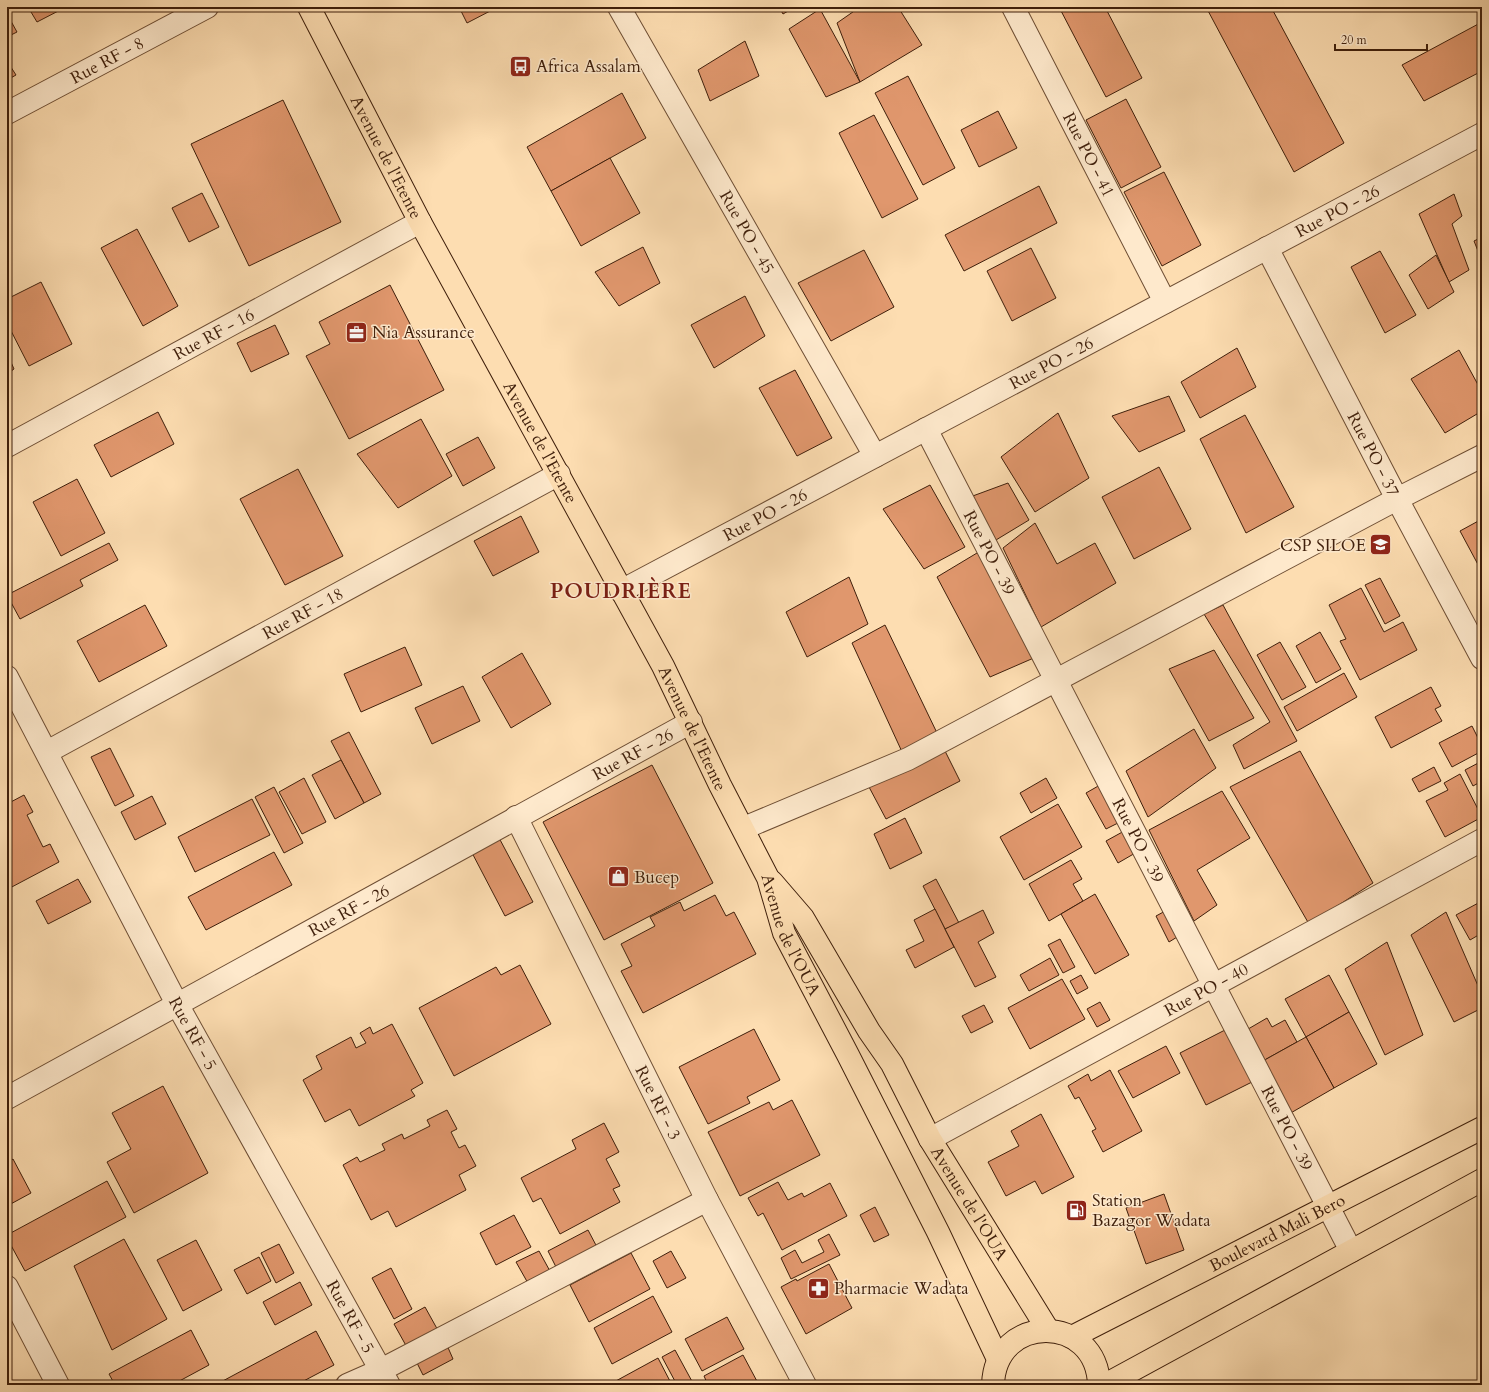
<svg xmlns="http://www.w3.org/2000/svg" width="1489" height="1392" viewBox="0 0 1489 1392" font-family="Cardo,serif">
<style>
.building{fill:#e0976d;stroke:#3f1f0b}
.lines{fill:none;stroke-linecap:round;stroke-linejoin:round}
.minor-casing{stroke:#6e4e34;stroke-width:24}
.primary-casing{stroke:#3f1f0b;stroke-width:24}
.minor{stroke:#fee9cc;stroke-width:22}
.primary{stroke:#fdddb1;stroke-width:22}
.labels{text-anchor:middle;stroke-width:3;stroke-linejoin:round;paint-order:stroke}
.street-label{font-size:17px;fill:#3f1f0b;stroke:#fee9cc}
.poi-label{font-size:17px;fill:#3f1f0b;stroke:#fee9cc;text-anchor:start}
.district-label{font-size:21px;font-weight:bold;letter-spacing:1px;fill:#7a1f14;stroke:#fee9cc}
</style>
<rect width="100%" height="100%" fill="#fdddb1"/>
<filter id="stains"><feTurbulence type="fractalNoise" baseFrequency=".005" numOctaves="4"/><feColorMatrix values="0 0 0 0 .2 0 0 0 0 .09 0 0 0 0 .02 0 0 0 .5 -.17"/></filter>
<radialGradient id="worn" r=".72"><stop offset=".6" stop-color="#630" stop-opacity="0"/><stop offset="1" stop-color="#630" stop-opacity=".3"/></radialGradient>
<g class="building">
<polygon points="28,7 66,7 37,22"/>
<polygon points="459,7 493,7 494,9 467,23"/>
<polygon points="779,7 795,7 783,14"/>
<polygon points="860,7 898,7 922,45 860,82 837,23"/>
<polygon points="1059,7 1105,7 1142,78 1106,97"/>
<polygon points="1206,7 1271,7 1344,143 1294,172"/>
<polygon points="820,9 860,82 826,97 789,29"/>
<polygon points="7,14 17,32 7,37"/>
<polygon points="1482,22 1482,71 1424,101 1402,65"/>
<polygon points="745,41 759,76 710,101 698,70"/>
<polygon points="7,61 16,75 7,80"/>
<polygon points="908,76 955,168 923,185 875,93"/>
<polygon points="622,93 646,138 551,191 527,147"/>
<polygon points="1126,99 1161,167 1121,188 1086,120"/>
<polygon points="283,100 341,222 249,266 191,144"/>
<polygon points="998,111 1017,148 979,167 961,130"/>
<polygon points="874,115 918,199 882,218 839,133"/>
<polygon points="610,158 640,213 581,246 551,191"/>
<polygon points="1164,172 1201,245 1162,266 1124,192"/>
<polygon points="1039,186 1057,223 964,271 945,235"/>
<polygon points="202,193 219,227 189,242 172,208"/>
<polygon points="1454,194 1462,216 1452,224 1469,270 1449,282 1419,214"/>
<polygon points="137,229 178,306 143,326 101,248"/>
<polygon points="1482,237 1482,261 1474,241"/>
<polygon points="643,247 660,283 619,306 595,272"/>
<polygon points="1031,248 1056,298 1012,321 987,271"/>
<polygon points="864,250 894,307 831,341 798,283"/>
<polygon points="1380,251 1416,315 1385,333 1351,267"/>
<polygon points="1436,255 1454,292 1428,309 1409,275"/>
<polygon points="41,282 72,344 29,366 7,323 7,299"/>
<polygon points="390,285 444,390 349,439 306,356 330,344 319,322"/>
<polygon points="745,296 765,336 714,368 691,325"/>
<polygon points="275,325 289,354 251,372 237,343"/>
<polygon points="1237,348 1256,387 1200,418 1181,382"/>
<polygon points="1459,350 1482,392 1482,411 1445,433 1411,379"/>
<polygon points="7,353 14,369 7,374"/>
<polygon points="795,370 832,438 797,456 759,388"/>
<polygon points="1169,396 1185,431 1139,452 1112,416"/>
<polygon points="158,412 174,444 111,477 94,445"/>
<polygon points="1058,413 1089,478 1035,512 1001,457"/>
<polygon points="1245,415 1294,507 1246,533 1200,439"/>
<polygon points="421,419 452,476 398,508 357,454"/>
<polygon points="478,437 495,468 463,486 446,454"/>
<polygon points="1159,467 1191,529 1134,559 1102,497"/>
<polygon points="298,469 343,556 285,585 240,499"/>
<polygon points="77,479 105,533 61,556 33,502"/>
<polygon points="1008,483 1029,520 991,543 970,497"/>
<polygon points="930,485 965,547 924,569 883,509"/>
<polygon points="521,516 539,552 493,576 474,541"/>
<polygon points="1482,519 1482,572 1460,531"/>
<polygon points="1035,523 1057,564 1095,543 1116,583 1041,627 1003,548"/>
<polygon points="109,543 118,560 80,580 83,586 20,619 7,595"/>
<polygon points="982,550 1036,657 990,677 937,577"/>
<polygon points="849,577 868,624 807,657 786,612"/>
<polygon points="1380,578 1400,616 1385,624 1365,585"/>
<polygon points="1361,588 1384,632 1403,622 1417,650 1360,680 1340,641 1346,639 1329,605"/>
<polygon points="145,605 167,646 99,682 77,641"/>
<polygon points="1223,605 1297,741 1244,769 1233,745 1270,722 1204,614"/>
<polygon points="885,625 938,735 903,754 852,643"/>
<polygon points="1320,632 1341,669 1316,683 1296,646"/>
<polygon points="1280,642 1306,687 1282,700 1257,655"/>
<polygon points="405,647 422,685 361,712 344,674"/>
<polygon points="1214,650 1254,718 1209,741 1169,669"/>
<polygon points="522,653 551,704 511,728 482,677"/>
<polygon points="1344,673 1357,697 1297,731 1284,707"/>
<polygon points="463,686 480,721 432,744 415,708"/>
<polygon points="1431,687 1441,706 1435,709 1442,721 1391,748 1375,717"/>
<polygon points="1472,726 1482,746 1482,751 1452,767 1439,743"/>
<polygon points="1194,729 1216,768 1148,817 1126,771"/>
<polygon points="349,732 381,794 364,803 331,741"/>
<polygon points="110,748 134,796 115,806 91,757"/>
<polygon points="944,749 960,781 886,819 869,787"/>
<polygon points="1300,751 1373,883 1309,924 1230,787"/>
<polygon points="341,760 364,803 335,819 312,775"/>
<polygon points="1482,761 1482,781 1473,786 1465,770"/>
<polygon points="652,765 713,883 604,940 543,822"/>
<polygon points="1434,767 1441,781 1419,792 1412,779"/>
<polygon points="1460,774 1482,817 1445,837 1426,801 1448,790 1444,783"/>
<polygon points="304,778 326,822 302,834 279,792"/>
<polygon points="1046,778 1057,798 1031,813 1020,793"/>
<polygon points="1100,785 1120,822 1106,829 1086,793"/>
<polygon points="274,787 303,843 284,853 255,797"/>
<polygon points="1222,791 1250,838 1197,870 1217,905 1194,921 1149,830"/>
<polygon points="24,795 33,812 27,815 43,847 50,844 59,862 8,889 7,804"/>
<polygon points="152,796 166,824 135,840 121,812"/>
<polygon points="252,799 270,835 195,872 178,837"/>
<polygon points="1058,804 1082,847 1024,880 1000,837"/>
<polygon points="905,818 922,853 890,869 874,834"/>
<polygon points="1126,830 1137,852 1118,863 1106,841"/>
<polygon points="497,834 533,902 505,916 470,849"/>
<polygon points="274,852 292,885 206,930 188,897"/>
<polygon points="1071,860 1082,879 1073,884 1083,901 1049,921 1029,884"/>
<polygon points="78,879 91,902 48,924 36,901"/>
<polygon points="936,879 959,923 945,929 923,886"/>
<polygon points="1095,894 1129,955 1095,974 1061,914"/>
<polygon points="715,895 726,916 734,912 756,954 643,1013 621,971 632,966 621,944 655,926 650,917 680,902 684,911"/>
<polygon points="1482,901 1482,933 1470,940 1456,915"/>
<polygon points="935,909 954,947 915,968 906,950 924,941 914,920"/>
<polygon points="1169,909 1182,934 1169,942 1156,916"/>
<polygon points="983,910 994,933 978,942 996,977 975,987 945,929"/>
<polygon points="1446,912 1482,995 1482,1008 1454,1022 1411,935"/>
<polygon points="1060,939 1075,967 1063,973 1048,945"/>
<polygon points="1387,942 1423,1035 1385,1055 1345,969"/>
<polygon points="1050,958 1059,975 1029,991 1020,975"/>
<polygon points="520,965 551,1024 454,1076 419,1008 496,967 501,975"/>
<polygon points="1081,975 1088,988 1077,994 1070,981"/>
<polygon points="1329,975 1349,1012 1306,1037 1285,999"/>
<polygon points="1062,979 1085,1019 1030,1049 1008,1008"/>
<polygon points="1100,1002 1110,1020 1097,1027 1087,1009"/>
<polygon points="984,1005 993,1022 971,1033 962,1016"/>
<polygon points="1349,1012 1377,1064 1334,1088 1306,1037"/>
<polygon points="1267,1018 1272,1027 1285,1020 1297,1042 1261,1062 1243,1032"/>
<polygon points="392,1024 423,1083 411,1090 415,1096 359,1126 350,1109 325,1122 303,1080 322,1069 316,1056 351,1037 356,1048 366,1043 360,1033 370,1027 373,1034"/>
<polygon points="754,1029 780,1080 747,1097 750,1103 708,1124 679,1067"/>
<polygon points="1225,1030 1252,1082 1206,1105 1180,1053"/>
<polygon points="1306,1037 1334,1088 1289,1114 1261,1062"/>
<polygon points="1166,1046 1180,1073 1133,1098 1118,1071"/>
<polygon points="1110,1070 1142,1131 1103,1152 1092,1131 1096,1129 1079,1097 1075,1099 1068,1086 1088,1074 1091,1081"/>
<polygon points="163,1086 208,1173 134,1213 107,1162 131,1149 112,1113"/>
<polygon points="792,1100 820,1155 740,1196 708,1132 769,1102 773,1110"/>
<polygon points="447,1110 457,1129 451,1132 459,1148 465,1145 476,1166 459,1175 466,1190 396,1227 388,1211 371,1220 343,1165 357,1157 360,1162 385,1150 382,1144 402,1134 404,1139 430,1126 427,1120"/>
<polygon points="1041,1114 1074,1177 1042,1194 1035,1181 1006,1196 988,1162 1019,1146 1011,1131"/>
<polygon points="604,1123 619,1152 606,1159 620,1186 613,1189 620,1202 560,1234 541,1198 533,1202 521,1178 576,1149 572,1140"/>
<polygon points="13,1159 31,1193 7,1206 7,1163"/>
<polygon points="107,1181 126,1217 25,1271 7,1238 7,1235"/>
<polygon points="778,1182 788,1200 802,1193 804,1197 830,1183 847,1216 782,1250 763,1213 758,1216 748,1198"/>
<polygon points="1164,1194 1184,1250 1146,1264 1126,1208"/>
<polygon points="875,1207 889,1235 874,1242 860,1215"/>
<polygon points="514,1215 531,1247 496,1265 480,1233"/>
<polygon points="588,1230 598,1249 558,1271 548,1251"/>
<polygon points="829,1234 840,1255 791,1279 781,1258 795,1250 802,1263 824,1252 818,1240"/>
<polygon points="124,1239 167,1319 112,1350 74,1266"/>
<polygon points="196,1240 222,1290 183,1311 157,1260"/>
<polygon points="279,1244 294,1273 276,1283 261,1253"/>
<polygon points="539,1251 551,1273 529,1285 516,1262"/>
<polygon points="671,1251 686,1278 667,1288 653,1261"/>
<polygon points="631,1253 650,1289 589,1322 570,1285"/>
<polygon points="259,1257 271,1281 247,1294 234,1270"/>
<polygon points="829,1264 852,1308 806,1334 781,1287 796,1279 797,1281"/>
<polygon points="391,1268 412,1309 394,1319 372,1278"/>
<polygon points="300,1282 312,1305 275,1325 263,1302"/>
<polygon points="653,1296 672,1332 612,1364 594,1328"/>
<polygon points="425,1307 440,1334 409,1351 394,1324"/>
<polygon points="727,1317 744,1349 702,1371 685,1339"/>
<polygon points="191,1330 209,1365 172,1385 115,1385 109,1374"/>
<polygon points="316,1331 334,1365 296,1385 220,1385 219,1383"/>
<polygon points="446,1343 453,1359 423,1375 415,1359"/>
<polygon points="675,1350 694,1385 677,1385 662,1357"/>
<polygon points="743,1355 759,1385 708,1385 704,1376"/>
<polygon points="658,1358 672,1385 616,1385 614,1382"/>
</g>
<g class="lines">
<defs>
<g id="minor">
<path id="s1" d="M619,7L875,456"/>
<path id="s2" d="M1013,7L1165,302"/>
<path id="s3" d="M7,113L207,7"/>
<path id="s4" d="M1267,248L1397,499L1482,658"/>
<path id="s5" d="M926,429L1351,1251"/>
<path id="s6" d="M7,446L420,222"/>
<path id="s7" d="M621,591L1482,134"/>
<path id="s8" d="M7,677L177,1004L389,1385"/>
<path id="s9" d="M47,752L559,474"/>
<path id="s10" d="M516,817L707,1200L805,1385"/>
<polyline points="744,828 908,759 1397,499 1482,456"/>
<path id="s11" d="M7,1098L691,722"/>
<path id="s12" d="M930,1139L1482,840"/>
<polyline points="7,1287 58,1385"/>
<polyline points="347,1385 381,1370 707,1200"/>
</g>
<g id="primary">
<path id="s13" d="M309,7L420,222L663,666L720,785L768,878L784,933L848,1055L938,1232L998,1359"/>
<path id="s14" d="M772,882L803,918L869,1031L892,1064L930,1139L1048,1330"/>
<path id="s15" d="M1072,1337L1482,1128"/>
<path d="M993,1385C995,1313 1097,1313 1099,1385"/>
<polyline points="1105,1385 1482,1180"/>
</g>
</defs>
<use href="#minor" class="minor-casing"/>
<use href="#primary" class="primary-casing"/>
<use href="#minor" class="minor"/>
<use href="#primary" class="primary"/>
</g>
<defs>
<symbol id="bus-square" viewBox="-11 -11 22 22"><rect x="-9" y="-9" width="18" height="18" rx="4" fill="#8f2418" stroke="#fee9cc"/><path d="M-5-6H5V4H4V6H2V4H-2V6H-4V4H-5ZM-3.5-4V0h7V-4ZM-3.5 1.2v1.5H-2V1.2ZM2 1.2v1.5H3.5V1.2Z" fill="#fff"/></symbol>
<symbol id="office-square" viewBox="-11 -11 22 22"><rect x="-9" y="-9" width="18" height="18" rx="4" fill="#8f2418" stroke="#fee9cc"/><path d="M-6-3h4V-5.5h4V-3h4V5H-6ZM-1-4.5V-3h2v-1.5ZM-6 0V1H6V0Z" fill="#fff"/></symbol>
<symbol id="school-square" viewBox="-11 -11 22 22"><rect x="-9" y="-9" width="18" height="18" rx="4" fill="#8f2418" stroke="#fee9cc"/><path d="M0-5L7-2L0 1L-7-2ZM-4 1L0 2.5L4 1V4Q0 6-4 4Z" fill="#fff"/></symbol>
<symbol id="shop-square" viewBox="-11 -11 22 22"><rect x="-9" y="-9" width="18" height="18" rx="4" fill="#8f2418" stroke="#fee9cc"/><path d="M-5-2.5h2.3a2.7 3.5 0 0 1 5.4 0H5L5.5 6h-11ZM-1.5-2.5h3a1.5 2.3 0 0 0-3 0Z" fill="#fff"/></symbol>
<symbol id="fuel-square" viewBox="-11 -11 22 22"><rect x="-9" y="-9" width="18" height="18" rx="4" fill="#8f2418" stroke="#fee9cc"/><path d="M-5.5-6h7V0h2V4h1.3V-2.5L3-4.5l.8-.8L6-3V5H2.5V1h-1V6h-7ZM-4.2-4.7v3.2H.2V-4.7Z" fill="#fff"/></symbol>
<symbol id="pharmacy-square" viewBox="-11 -11 22 22"><rect x="-9" y="-9" width="18" height="18" rx="4" fill="#8f2418" stroke="#fee9cc"/><path d="M-2-6h4v4h4v4h-4v4h-4v-4h-4v-4h4Z" fill="#fff"/></symbol>
</defs>
<g fill-rule="evenodd">
<use href="#bus-square" x="508" y="54" width="25" height="25"/>
<use href="#office-square" x="344" y="320" width="25" height="25"/>
<use href="#school-square" x="1368" y="532" width="25" height="25"/>
<use href="#shop-square" x="606" y="864" width="25" height="25"/>
<use href="#fuel-square" x="1064" y="1198" width="25" height="25"/>
<use href="#pharmacy-square" x="806" y="1276" width="25" height="25"/>
</g>
<g class="labels">
<g class="street-label">
<text dy="6" stroke="none"><textPath href="#s3" startOffset="113">Rue RF - 8</textPath></text>
<text dy="6" stroke="none"><textPath href="#s2" startOffset="166">Rue PO - 41</textPath></text>
<text dy="6" stroke="none"><textPath href="#s13" startOffset="169">Avenue de l'Etente</textPath></text>
<text dy="6" stroke="none"><textPath href="#s7" startOffset="811">Rue PO - 26</textPath></text>
<text dy="6" stroke="none"><textPath href="#s1" startOffset="259">Rue PO - 45</textPath></text>
<text dy="6" stroke="none"><textPath href="#s6" startOffset="235">Rue RF - 16</textPath></text>
<text dy="6" stroke="none"><textPath href="#s7" startOffset="487">Rue PO - 26</textPath></text>
<text dy="6" stroke="none"><textPath href="#s13" startOffset="493">Avenue de l'Etente</textPath></text>
<text dy="6" stroke="none"><textPath href="#s4" startOffset="232">Rue PO - 37</textPath></text>
<text dy="6" stroke="none"><textPath href="#s7" startOffset="163">Rue PO - 26</textPath></text>
<text dy="6" stroke="none"><textPath href="#s5" startOffset="139">Rue PO - 39</textPath></text>
<text dy="6" stroke="none"><textPath href="#s9" startOffset="291">Rue RF - 18</textPath></text>
<text dy="6" stroke="none"><textPath href="#s13" startOffset="817">Avenue de l'Etente</textPath></text>
<text dy="6" stroke="none"><textPath href="#s11" startOffset="714">Rue RF - 26</textPath></text>
<text dy="6" stroke="none"><textPath href="#s5" startOffset="463">Rue PO - 39</textPath></text>
<text dy="6" stroke="none"><textPath href="#s11" startOffset="390">Rue RF - 26</textPath></text>
<text dy="6" stroke="none"><textPath href="#s13" startOffset="1046">Avenue de l'OUA</textPath></text>
<text dy="6" stroke="none"><textPath href="#s12" startOffset="314">Rue PO - 40</textPath></text>
<text dy="6" stroke="none"><textPath href="#s8" startOffset="402">Rue RF - 5</textPath></text>
<text dy="6" stroke="none"><textPath href="#s10" startOffset="319">Rue RF - 3</textPath></text>
<text dy="6" stroke="none"><textPath href="#s5" startOffset="787">Rue PO - 39</textPath></text>
<text dy="6" stroke="none"><textPath href="#s14" startOffset="378">Avenue de l'OUA</textPath></text>
<text dy="6" stroke="none"><textPath href="#s15" startOffset="230">Boulevard Mali Bero</textPath></text>
<text dy="6" stroke="none"><textPath href="#s8" startOffset="726">Rue RF - 5</textPath></text>
</g>
<g class="poi-label">
<text x="536" y="72">Africa Assalam</text>
<text x="372" y="338">Nia Assurance</text>
<text x="1366" y="551" text-anchor="end">CSP SILOE</text>
<text x="634" y="883">Bucep</text>
<text x="1092" y="1206">Station<tspan x="1092" dy="20">Bazagor Wadata</tspan></text>
<text x="834" y="1294">Pharmacie Wadata</text>
</g>
<g class="district-label">
<text x="621" y="598">POUDRIÈRE</text>
</g>
</g>
<rect width="1489" height="1392" fill="none" stroke="#fdddb1" stroke-width="24"/>
<rect x="8" y="8" width="1473" height="1376" fill="none" stroke="#3f1f0b" stroke-width="2"/>
<rect x="12" y="12" width="1465" height="1368" fill="none" stroke="#3f1f0b"/>
<path d="M1335 44v6h92v-6" fill="none" stroke="#3f1f0b" stroke-width="2"/>
<text x="1341" y="44" font-size="12" fill="#3f1f0b" stroke="#fee9cc" stroke-width="3" paint-order="stroke">20 m</text>
<rect width="100%" height="100%" filter="url(#stains)"/>
<rect width="100%" height="100%" fill="url(#worn)"/>
</svg>
